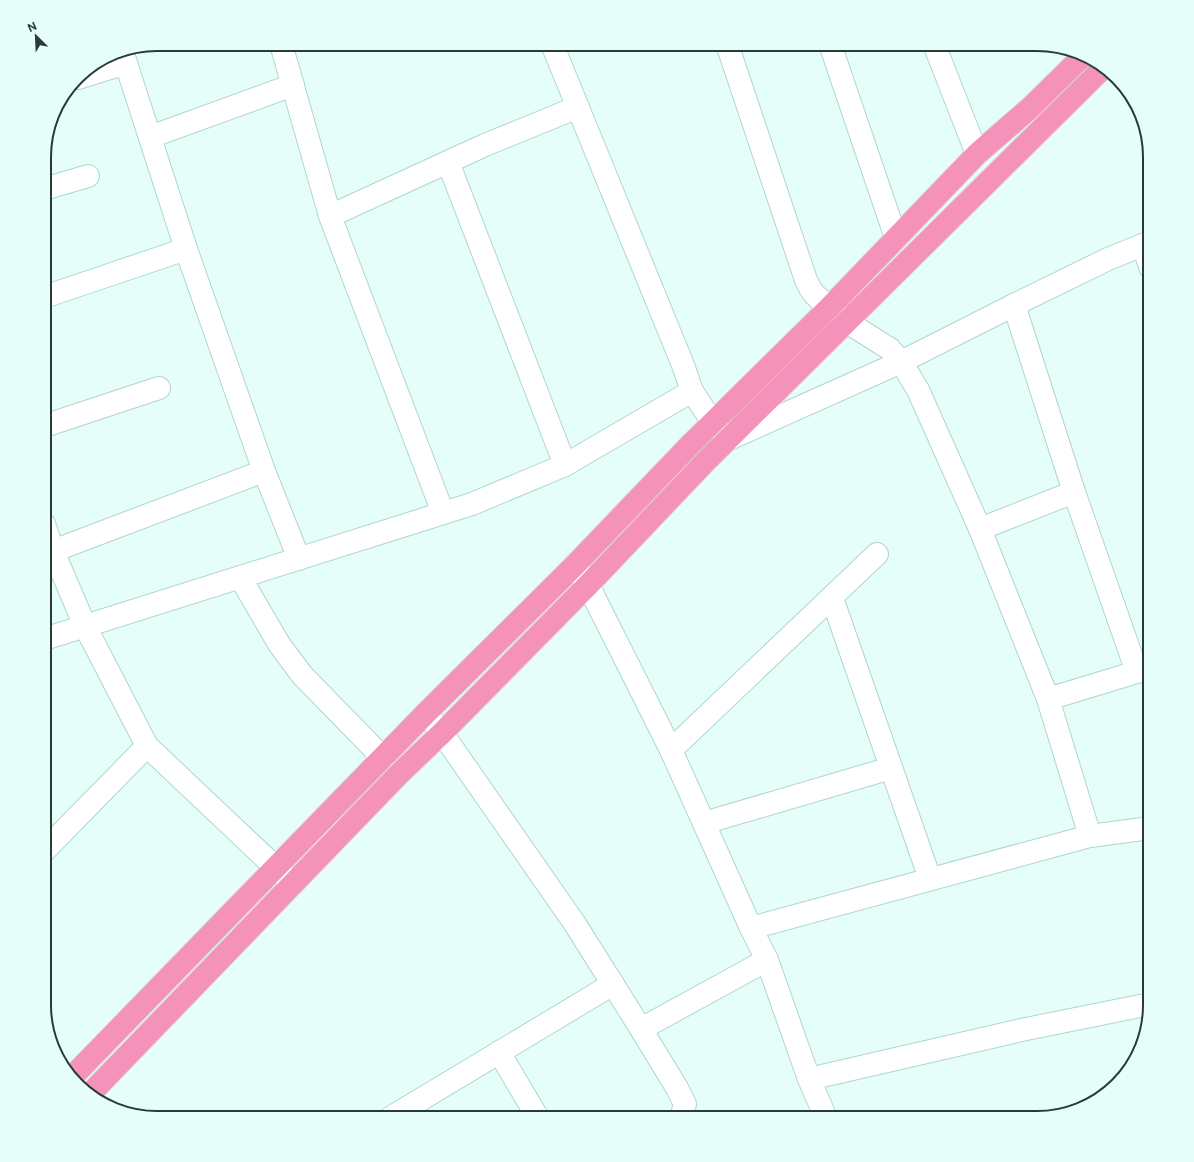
<svg xmlns="http://www.w3.org/2000/svg" width="1194" height="1162" viewBox="0 0 1194 1162" font-family="'Public Sans',sans-serif">
<style>
.lines{fill:none;stroke-linecap:round;stroke-linejoin:round}
.minor-casing{stroke:#afd6ce;stroke-width:24}
.highway-casing{stroke:#dddfdf;stroke-width:24}
.minor{stroke:#fff;stroke-width:22}
.highway{stroke:#f592b9;stroke-width:22}
.rim{fill:none;stroke:#2a3a37;stroke-width:2}
</style>
<rect width="100%" height="100%" fill="#e6fef9"/>
<g class="lines">
<defs>
<g id="minor">
<polyline points="281,44 330,216 443,513"/>
<polyline points="552,44 683,365 692,391 713,423 729,439 901,362 1014,305 1108,259 1150,242"/>
<polyline points="727,44 806,280 811,290 815,295 847,322 890,349 901,362 918,390 980,529 1048,699 1090,836"/>
<polyline points="830,44 896,238"/>
<polyline points="934,44 977,154"/>
<polyline points="122,51 186,249 264,471 299,559"/>
<polyline points="78,78 126,63"/>
<polyline points="150,137 293,85"/>
<polyline points="448,162 565,465"/>
<polyline points="44,189 88,176"/>
<polyline points="330,216 485,145 578,107"/>
<polyline points="1143,245 1150,267"/>
<polyline points="44,297 186,249"/>
<polyline points="1014,305 1074,492 1137,672"/>
<polyline points="44,426 159,388"/>
<polyline points="44,524 53,551 85,626 147,746 293,884"/>
<polyline points="980,529 1074,492"/>
<polyline points="53,551 264,471"/>
<polyline points="575,565 588,585 671,750 751,928 767,960 809,1079 826,1118"/>
<polyline points="240,577 279,644 302,675 383,758"/>
<polyline points="832,598 930,879"/>
<polyline points="44,639 472,504 565,465 692,391"/>
<polyline points="1048,699 1150,668"/>
<polyline points="426,713 442,733 575,924 641,1029 677,1088 685,1104 681,1118"/>
<polyline points="671,750 877,554"/>
<polyline points="704,823 891,768"/>
<polyline points="44,851 147,746"/>
<polyline points="751,928 1090,836 1150,828"/>
<polyline points="641,1029 767,960"/>
<polyline points="499,1052 538,1118"/>
<polyline points="809,1079 1026,1029 1150,1004"/>
<polyline points="390,1118 613,984"/>
</g>
<g id="highway">
<polyline points="71,1078 426,713 575,565 689,446 830,307 977,154 1030,108 1084,55"/>
<polyline points="91,1093 399,774 442,733 588,585 705,462 1103,68"/>
</g>
</defs>
<use href="#minor" class="minor-casing"/>
<use href="#highway" class="highway-casing"/>
<use href="#minor" class="minor"/>
<use href="#highway" class="highway"/>
</g>
<path d="M0 0H1194V1162H0ZM157 51H1037A106 106 0 0 1 1143 157V1005A106 106 0 0 1 1037 1111H157A106 106 0 0 1 51 1005V157A106 106 0 0 1 157 51Z" fill="#e6fef9" fill-rule="evenodd"/>
<path class="rim" d="M157 51H1037A106 106 0 0 1 1143 157V1005A106 106 0 0 1 1037 1111H157A106 106 0 0 1 51 1005V157A106 106 0 0 1 157 51Z"/>
<g transform="translate(36 36) rotate(336)" stroke="#e6fef9" stroke-width="3" paint-order="stroke">
<path d="M0-3L7 15L0 10L-7 15Z" fill="#2a3a37"/>
<text y="-6" font-size="11" font-weight="bold" text-anchor="middle" fill="#2a3a37">N</text>
</g>
</svg>
